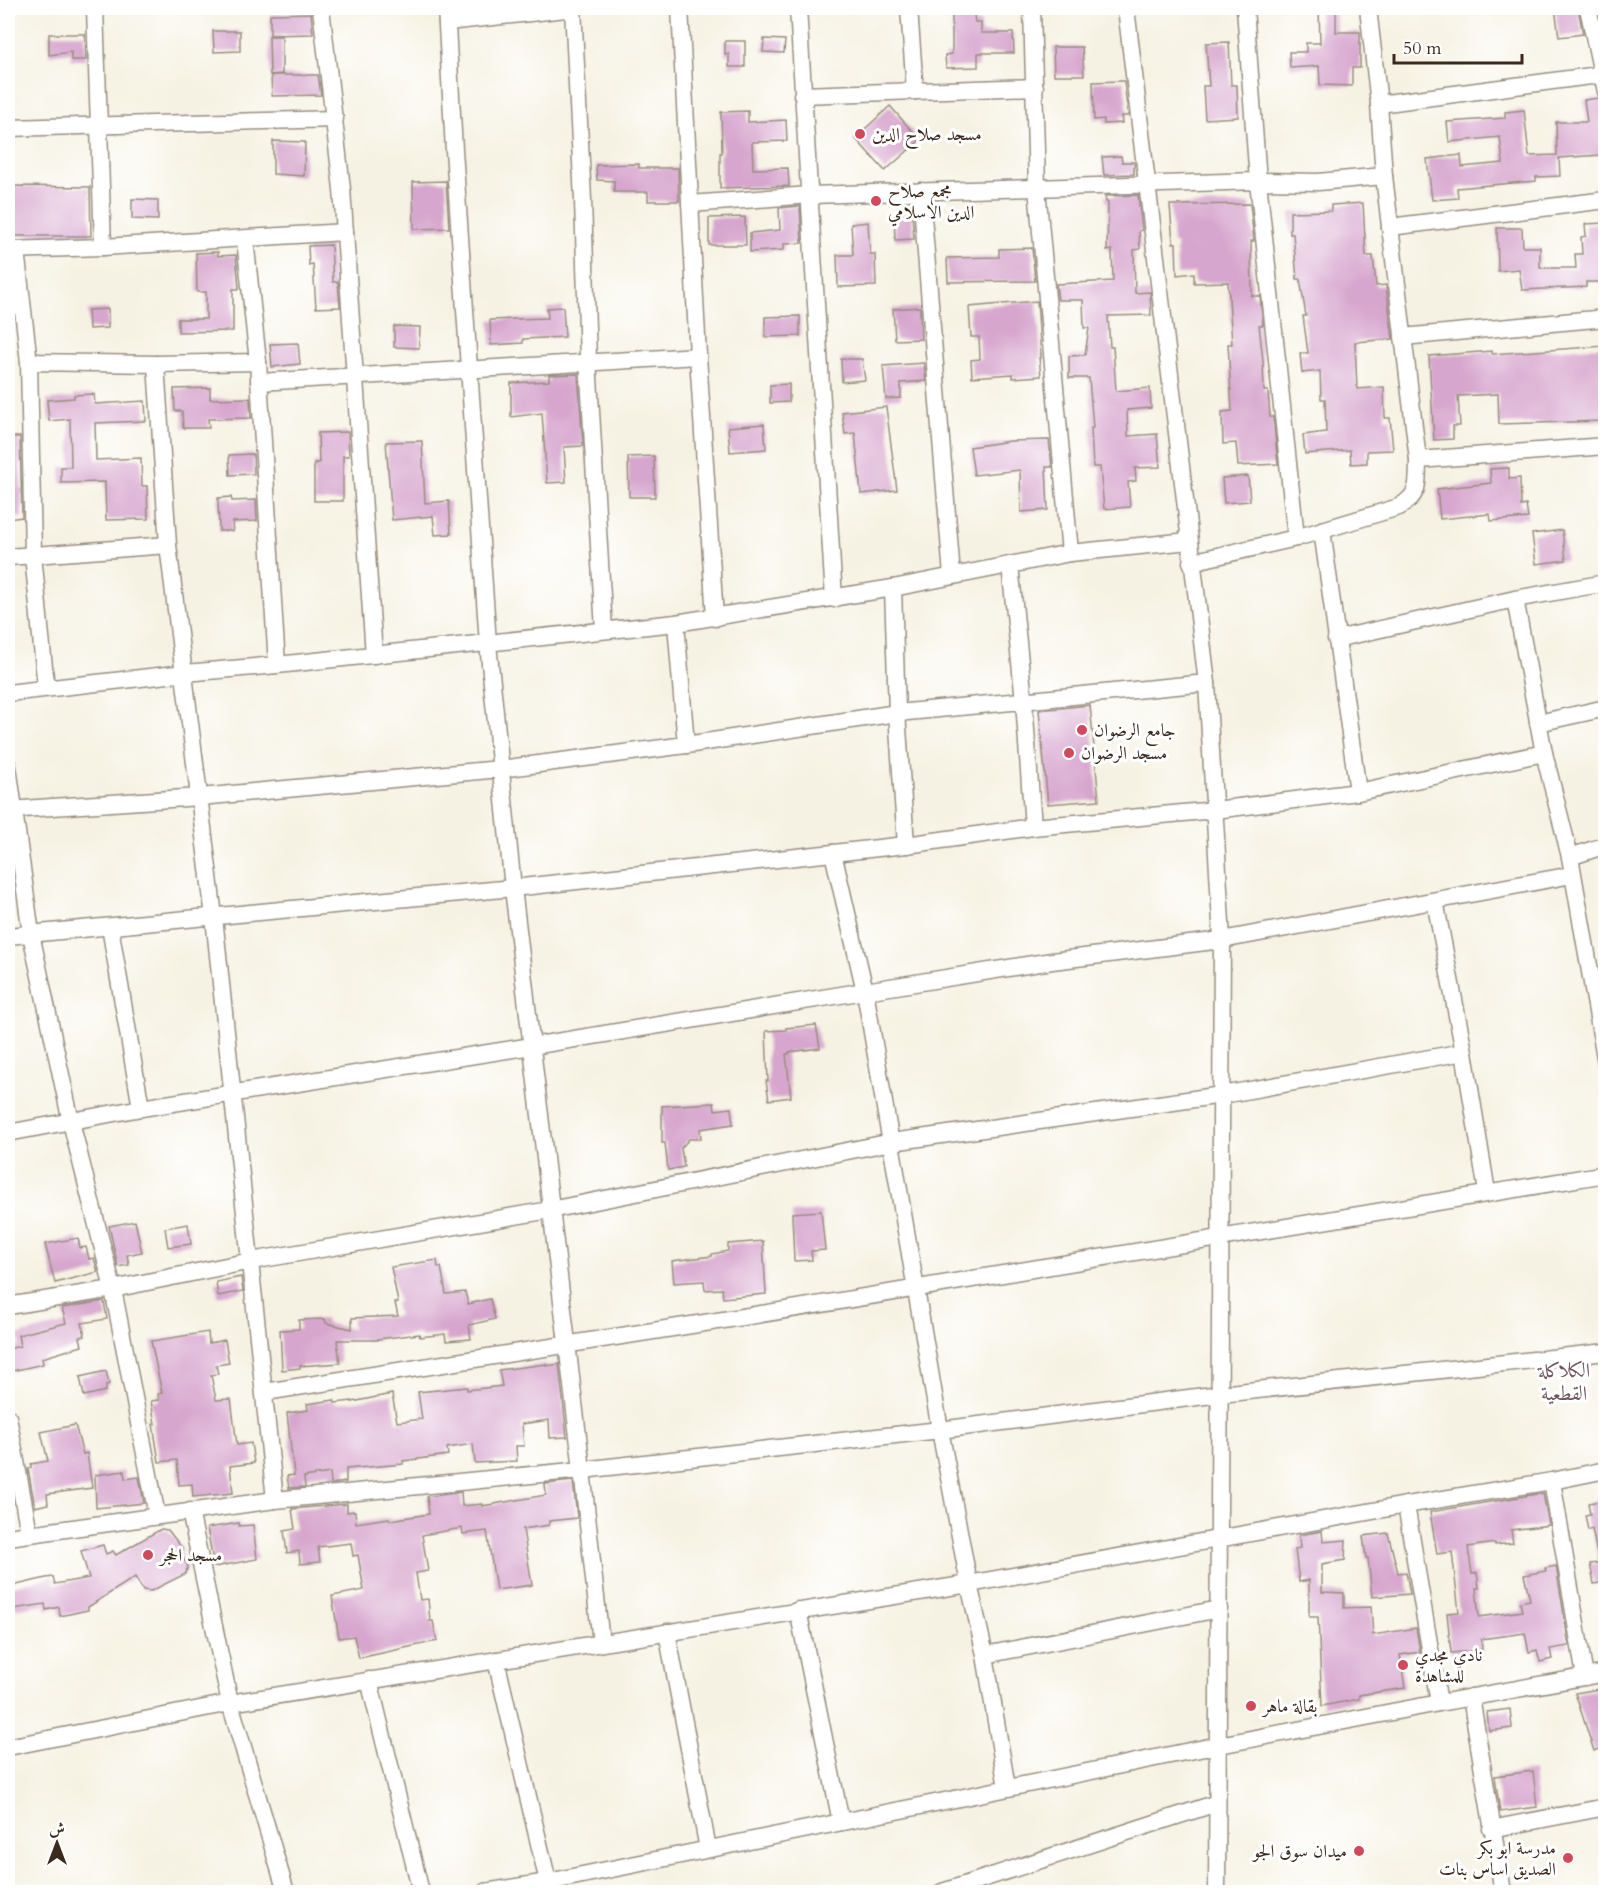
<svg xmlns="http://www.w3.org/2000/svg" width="1613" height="1900" viewBox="0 0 1613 1900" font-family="Cardo,Amiri,serif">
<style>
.building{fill:#d7a6ce}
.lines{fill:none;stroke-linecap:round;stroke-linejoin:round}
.minor-casing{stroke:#988e80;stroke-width:19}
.minor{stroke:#fff;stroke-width:16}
.poi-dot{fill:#d1495b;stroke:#fff;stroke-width:2}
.labels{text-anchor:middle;stroke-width:6;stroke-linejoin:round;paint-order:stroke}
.poi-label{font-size:18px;fill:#3b2a1e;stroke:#fff;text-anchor:start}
.neighbourhood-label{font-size:20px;fill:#72555c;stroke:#fff}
</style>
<rect width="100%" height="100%" fill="#fff"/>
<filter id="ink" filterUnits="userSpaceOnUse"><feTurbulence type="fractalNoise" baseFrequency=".0167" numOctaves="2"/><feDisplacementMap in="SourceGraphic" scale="12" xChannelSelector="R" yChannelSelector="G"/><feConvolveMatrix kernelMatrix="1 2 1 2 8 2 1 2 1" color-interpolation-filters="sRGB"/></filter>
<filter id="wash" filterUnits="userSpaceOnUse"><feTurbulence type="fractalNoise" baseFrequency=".008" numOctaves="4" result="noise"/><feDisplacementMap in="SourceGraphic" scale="24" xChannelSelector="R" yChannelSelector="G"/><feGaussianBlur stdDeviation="1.35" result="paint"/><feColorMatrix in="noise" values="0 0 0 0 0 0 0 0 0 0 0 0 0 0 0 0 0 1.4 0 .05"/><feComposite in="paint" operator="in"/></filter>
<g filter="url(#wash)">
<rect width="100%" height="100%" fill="#f6f2e3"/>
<g id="blocks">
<g class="building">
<polygon points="952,8 973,8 975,22 981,22 981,33 1013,33 1014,53 978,53 978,67 946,68 945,55 952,54"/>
<polygon points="1319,8 1336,8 1336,32 1360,32 1360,68 1352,68 1352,86 1320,85 1319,66 1290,68 1289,52 1306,52 1306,43 1320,43"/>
<polygon points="1555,8 1578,8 1583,34 1559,37"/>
<polygon points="311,13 313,34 270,35 270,14"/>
<polygon points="213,31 240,31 240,51 214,52"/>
<polygon points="49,34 85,34 86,60 71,60 71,52 49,55"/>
<polygon points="269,36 282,36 282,74 270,75"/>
<polygon points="764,39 785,40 784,53 763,52"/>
<polygon points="725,41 745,41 745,67 729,67 729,54 725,55"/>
<polygon points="1229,42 1231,85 1237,85 1238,117 1205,119 1203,86 1209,86 1206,43"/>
<polygon points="1053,47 1082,47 1084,75 1054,75"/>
<polygon points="271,75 318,75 321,95 272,96"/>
<polygon points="1121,81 1124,81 1128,116 1121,116 1122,123 1104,124 1104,119 1094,120 1093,82"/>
<polygon points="1598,98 1604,102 1605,122 1605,138 1600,139 1601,155 1559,158 1560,176 1536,177 1536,181 1457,188 1458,198 1432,200 1427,159 1461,155 1462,167 1503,163 1500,137 1449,142 1447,122 1505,118 1505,112 1524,110 1529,156 1557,155 1556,122 1587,122 1584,100"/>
<polygon points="890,106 920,140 885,171 855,138"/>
<polygon points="748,111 748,122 786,120 787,141 752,142 753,169 788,168 789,186 720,188 720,153 722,153 721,112"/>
<polygon points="273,141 305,142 304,176 273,174"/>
<polygon points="1121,156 1122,162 1134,162 1134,174 1104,175 1102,157"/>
<polygon points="639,164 639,168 678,168 679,201 648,201 648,192 614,192 614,181 597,180 596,165"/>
<polygon points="446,181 449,228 414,229 413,182"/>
<polygon points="8,186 90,187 91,236 8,236"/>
<polygon points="1138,195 1142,230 1139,231 1140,249 1134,250 1135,293 1150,292 1151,315 1108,316 1110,347 1113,347 1116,391 1150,388 1151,408 1127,410 1128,436 1157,434 1160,467 1135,468 1136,481 1128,482 1130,507 1104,509 1100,467 1093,467 1091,428 1093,428 1089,378 1069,378 1069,356 1085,355 1089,328 1084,328 1083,300 1058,300 1056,284 1113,281 1112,250 1107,251 1108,202 1106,202 1105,196"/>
<polygon points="132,199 158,200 158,220 132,219"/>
<polygon points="1363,203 1366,256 1373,256 1376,286 1386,285 1393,339 1355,342 1357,389 1384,387 1385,418 1390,418 1393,450 1367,451 1367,463 1351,464 1350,450 1305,454 1303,435 1326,432 1325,399 1321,399 1320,371 1302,373 1300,353 1308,353 1303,316 1306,316 1300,279 1297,279 1293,234 1290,234 1290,212 1331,211 1331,205"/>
<polygon points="1250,204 1254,241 1251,241 1252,296 1260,296 1263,325 1259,325 1263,361 1264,391 1268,391 1270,417 1273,417 1278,464 1238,466 1236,443 1223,444 1222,412 1232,411 1228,344 1232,344 1228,282 1194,283 1194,273 1177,275 1176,243 1173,243 1170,205"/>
<polygon points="800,206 802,243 784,244 784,250 750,252 750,233 780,230 779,208"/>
<polygon points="912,214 914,239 895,240 894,215"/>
<polygon points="745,217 746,245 709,245 709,218"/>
<polygon points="868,222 870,254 875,254 876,286 838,287 837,255 853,255 851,224"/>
<polygon points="1605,223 1605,282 1586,282 1586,287 1522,290 1519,269 1498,271 1497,228 1522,228 1523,247 1540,247 1540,268 1576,268 1575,254 1582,254 1581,237 1586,236 1585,224"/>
<polygon points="331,245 333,282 338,282 340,307 316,308 313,264 309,265 308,246"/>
<polygon points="1032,248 1035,281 948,282 947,258 999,257 999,249"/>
<polygon points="218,252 218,256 236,255 239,289 233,289 233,331 178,332 178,319 206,319 206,292 197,292 196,253"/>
<polygon points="1037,301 1041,358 1039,358 1041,376 1013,378 1013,374 972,377 971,360 980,359 979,337 971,337 969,307"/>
<polygon points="563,307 565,337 523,339 523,343 491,345 490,320 548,318 547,308"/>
<polygon points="920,307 921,339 895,340 893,309"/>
<polygon points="108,309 108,328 89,329 88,310"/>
<polygon points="800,316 800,336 765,337 765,317"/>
<polygon points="394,326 420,327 419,348 394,347"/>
<polygon points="298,343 300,364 272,367 270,344"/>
<polygon points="1605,346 1605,421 1499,424 1498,394 1458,396 1460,426 1453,426 1453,439 1434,440 1429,356 1492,351 1492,354"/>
<polygon points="841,359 862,359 865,380 842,382"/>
<polygon points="924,363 926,381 901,383 901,398 886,399 883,366"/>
<polygon points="578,374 583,446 564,447 566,482 547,483 542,413 511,417 511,383 549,381 549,375"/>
<polygon points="789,384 789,402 770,403 770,385"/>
<polygon points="210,388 210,399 250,398 251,418 208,419 209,428 183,428 182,411 175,411 174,389"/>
<polygon points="94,394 95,404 145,401 146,421 95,423 96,460 141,458 142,486 147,486 148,519 106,520 105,482 61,483 61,467 71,467 70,419 49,421 47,400 74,398 74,395"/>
<polygon points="886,407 897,490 861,494 855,433 845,434 842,412"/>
<polygon points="764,424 766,449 730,452 728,427"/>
<polygon points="348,432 349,456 343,456 343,501 314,501 314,463 319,463 318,433"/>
<polygon points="8,437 20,437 22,517 8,519"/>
<polygon points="1049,440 1052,467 1046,467 1048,510 1021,512 1020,470 974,475 970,447 1010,441"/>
<polygon points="422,441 425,503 449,501 451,534 435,535 433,516 392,520 386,442"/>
<polygon points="253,454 254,474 230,475 229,455"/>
<polygon points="654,456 655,497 629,497 628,457"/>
<polygon points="1509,468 1509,479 1520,478 1521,506 1526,505 1528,518 1491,521 1490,514 1440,519 1437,489 1491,483 1490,469"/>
<polygon points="1248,476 1250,501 1224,503 1222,478"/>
<polygon points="231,497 232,501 256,500 257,521 232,522 233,531 219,531 218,498"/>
<polygon points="1562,530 1566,560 1536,564 1532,534"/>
<polygon points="1090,705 1099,800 1048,804 1039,710"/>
<polygon points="816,1025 820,1048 789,1052 789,1054 786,1054 791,1097 769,1100 766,1081 768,1081 766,1031 786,1030 786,1028"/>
<polygon points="714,1103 715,1110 731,1108 733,1124 700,1129 701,1139 689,1139 681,1148 684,1167 668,1170 665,1143 662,1143 662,1106"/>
<polygon points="821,1211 825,1250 811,1251 812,1260 794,1261 792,1213"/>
<polygon points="135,1221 142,1252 127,1255 129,1265 118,1267 109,1226"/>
<polygon points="188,1224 191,1244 168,1247 165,1228"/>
<polygon points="78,1238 80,1248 86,1247 89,1259 94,1258 98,1272 55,1283 45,1244"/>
<polygon points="763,1241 766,1294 723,1298 722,1289 705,1290 704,1281 674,1283 672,1261 712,1256 712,1254 728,1251 728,1244"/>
<polygon points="437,1260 438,1267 441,1267 446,1294 465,1292 468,1304 490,1299 495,1319 469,1325 471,1339 446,1341 445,1334 420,1337 419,1334 378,1339 378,1340 337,1340 340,1363 300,1366 300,1368 282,1370 280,1330 299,1329 299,1320 325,1319 326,1323 352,1329 352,1318 398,1316 395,1303 398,1302 391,1267"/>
<polygon points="241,1277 243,1291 218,1296 216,1282"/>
<polygon points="104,1301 107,1319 82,1323 85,1336 80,1337 82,1346 42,1358 43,1364 12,1371 8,1349 20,1346 18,1335 66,1323 62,1308"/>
<polygon points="208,1332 209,1343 225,1340 229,1363 216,1365 218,1374 211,1375 216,1400 231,1399 237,1445 251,1443 254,1463 230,1466 233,1493 193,1497 192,1484 179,1485 177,1460 159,1462 153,1424 155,1424 151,1401 159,1400 158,1394 162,1393 151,1341"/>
<polygon points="546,1364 546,1366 559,1364 567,1437 550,1438 549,1420 522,1424 524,1446 516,1446 517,1461 475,1463 473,1444 447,1448 448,1455 403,1461 403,1464 346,1469 346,1482 331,1484 330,1473 304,1477 305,1487 289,1488 287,1476 294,1475 287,1413 308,1410 307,1404 334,1400 335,1403 352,1401 352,1402 392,1394 397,1422 422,1419 418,1392 467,1387 467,1390 502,1386 499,1370"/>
<polygon points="106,1371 109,1384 106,1385 106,1391 84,1396 80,1377"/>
<polygon points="75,1425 83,1454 87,1453 92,1488 47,1494 48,1504 35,1507 28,1469 31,1468 31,1464 48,1461 41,1432"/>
<polygon points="124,1471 125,1479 139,1477 144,1503 96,1508 95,1475"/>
<polygon points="573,1481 577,1518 549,1521 549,1525 523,1529 532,1585 496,1590 487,1531 463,1534 462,1528 422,1535 428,1571 416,1573 420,1600 428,1599 430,1621 433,1621 437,1641 359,1658 354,1636 339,1638 332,1596 364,1590 358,1555 353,1556 351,1543 318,1547 320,1562 300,1564 299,1551 287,1553 284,1531 295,1529 292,1509 347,1504 347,1512 355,1511 356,1523 389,1518 390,1520 429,1514 427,1497 461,1492 462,1506 482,1504 482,1506 546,1495 545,1484"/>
<polygon points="1543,1493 1549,1525 1511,1530 1513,1543 1495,1545 1495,1543 1468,1547 1472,1574 1477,1573 1479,1588 1476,1588 1479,1617 1522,1611 1520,1602 1530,1600 1524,1575 1546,1571 1545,1568 1556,1566 1569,1646 1550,1649 1552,1659 1540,1662 1537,1650 1529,1652 1525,1633 1481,1639 1482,1650 1451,1653 1447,1613 1459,1612 1452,1552 1437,1554 1430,1512"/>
<polygon points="1605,1500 1605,1582 1594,1584 1590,1564 1599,1563 1592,1529 1588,1530 1585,1515 1590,1514 1588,1503"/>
<polygon points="239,1523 239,1526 253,1525 257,1559 214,1567 207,1528"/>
<polygon points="161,1529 168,1530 182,1548 182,1557 188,1566 185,1574 151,1591 143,1590 135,1577 88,1607 88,1610 60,1616 59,1607 46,1610 45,1604 13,1609 8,1587 46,1578 53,1577 55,1584 89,1578 81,1551 103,1545 106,1554 113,1551 116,1555"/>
<polygon points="1322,1531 1323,1542 1346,1540 1345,1560 1322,1564 1322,1592 1344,1593 1344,1608 1371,1607 1373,1635 1416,1628 1420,1652 1400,1655 1405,1688 1359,1695 1359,1699 1322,1706 1318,1617 1309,1617 1309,1580 1299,1582 1295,1549 1300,1548 1299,1535"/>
<polygon points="1388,1533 1398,1573 1406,1572 1410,1594 1372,1597 1368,1558 1366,1558 1363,1536"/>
<polygon points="1605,1688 1605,1746 1594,1751 1575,1693"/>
<polygon points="1510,1709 1512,1728 1489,1731 1487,1712"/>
<polygon points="1533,1771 1537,1807 1500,1812 1495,1776"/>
</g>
</g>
</g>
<g filter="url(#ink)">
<use href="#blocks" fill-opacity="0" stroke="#988e80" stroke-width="1.5"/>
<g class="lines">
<defs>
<g id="minor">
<polyline points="95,8 103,247"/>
<polyline points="321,8 342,189 374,655"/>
<polyline points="446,8 454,150 488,644 513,888 582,1470 601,1643"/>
<polyline points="573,8 583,200 588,361 604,630"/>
<polyline points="680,8 698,356 715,618"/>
<polyline points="798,8 834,599"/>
<polyline points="909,8 915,91"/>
<polyline points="1032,8 1037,188 1070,553"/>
<polyline points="1126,8 1207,683 1222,940 1217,1892"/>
<polyline points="1245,8 1258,181 1296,538"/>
<polyline points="1588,8 1606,92"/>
<polyline points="447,22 575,8"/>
<polyline points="802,95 1035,87"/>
<polyline points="1379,104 1606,74"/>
<polyline points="8,128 335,119"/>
<polyline points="921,191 952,576"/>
<polyline points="690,204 810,195 1258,181 1318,182 1384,176"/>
<polyline points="1390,227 1606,200"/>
<polyline points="245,239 258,362 277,665"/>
<polyline points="8,250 103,247 345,232"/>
<polyline points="16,250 29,362 33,555 46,688"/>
<polyline points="1403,337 1606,318"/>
<polyline points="29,362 156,364 258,362"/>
<polyline points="156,364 168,545 214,917 275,1500"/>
<polyline points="259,382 698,356"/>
<polyline points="1418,460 1606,446"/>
<polyline points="1322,530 1358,792"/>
<polyline points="8,557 168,545"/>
<path d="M1191,562L1296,538L1399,507C1421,494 1417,483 1418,460L1384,176L1379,104L1368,8"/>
<polyline points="1010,565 1024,701 1033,827"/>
<polyline points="893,588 897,713 906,845"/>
<polyline points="1515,599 1544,753 1570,857 1606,1063"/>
<polyline points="676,623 686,745"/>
<polyline points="1336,639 1515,599 1606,583"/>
<polyline points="8,693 185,673 277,665 676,623 893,588 1070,553 1189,541"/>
<polyline points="1538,723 1606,708"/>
<polyline points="8,766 31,934 71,1122 113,1289 157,1516"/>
<polyline points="8,810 200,797 500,769 686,745 897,713 1207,683"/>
<polyline points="833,853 865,991 940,1430 969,1584 985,1655 1007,1788"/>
<polyline points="1570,857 1606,845"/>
<polyline points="1435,901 1464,1052 1487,1192"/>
<polyline points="110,927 141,1108"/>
<polyline points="8,936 513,888 906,845 1033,827 1215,810 1358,792 1544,753"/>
<polyline points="8,1133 141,1108 532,1046 865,991 1052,961 1222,940 1572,875"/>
<polyline points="8,1306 113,1289 251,1261 550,1210 892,1142 1222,1095 1464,1052"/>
<polyline points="265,1392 749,1316 1606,1174"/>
<polyline points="8,1417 29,1533"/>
<polyline points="1552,1481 1585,1677"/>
<polyline points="1406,1505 1439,1703"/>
<polyline points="190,1511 230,1703 286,1892"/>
<polyline points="8,1537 275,1500 582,1470 940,1430 1220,1394 1606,1352"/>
<polyline points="798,1610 841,1822"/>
<polyline points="667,1632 708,1849"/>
<polyline points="985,1655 1219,1609"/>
<polyline points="496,1660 548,1882"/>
<polyline points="369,1680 421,1892"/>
<polyline points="1471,1697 1503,1892"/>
<polyline points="8,1747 230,1703 969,1584 1406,1505 1552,1481 1606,1470"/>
<polyline points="1491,1829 1606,1807"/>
<polyline points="485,1892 548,1882 1219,1745 1439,1703 1606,1673"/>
<polyline points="942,1892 1217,1803"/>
</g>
</defs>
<use href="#minor" class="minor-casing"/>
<use href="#minor" class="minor"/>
</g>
</g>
<g class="poi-dot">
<circle cx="860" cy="134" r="6"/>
<circle cx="876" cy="201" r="6"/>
<circle cx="1082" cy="730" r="6"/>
<circle cx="1069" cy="753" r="6"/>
<circle cx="148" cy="1555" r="6"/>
<circle cx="1403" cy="1665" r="6"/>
<circle cx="1251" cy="1706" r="6"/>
<circle cx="1359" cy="1851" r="6"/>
<circle cx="1568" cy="1858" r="6"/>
</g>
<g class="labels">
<g class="poi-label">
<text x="872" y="140">مسجد صلاح الدين</text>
<text x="888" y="197">مجمع صلاح<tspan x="888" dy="21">الدين الاسلامي</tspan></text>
<text x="1094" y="736">جامع الرضوان</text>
<text x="1081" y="759">مسجد الرضوان</text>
<text x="160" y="1561">مسجد الحجر</text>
<text x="1415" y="1661">نادي مجدي<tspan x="1415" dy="21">للمشاهدة</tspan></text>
<text x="1263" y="1712">بقالة ماهر</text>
<text x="1556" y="1854" text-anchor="end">مدرسة ابو بكر<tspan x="1556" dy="21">الصديق اساس بنات</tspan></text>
<text x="1347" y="1857" text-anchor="end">ميدان سوق الجو</text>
</g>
<g class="neighbourhood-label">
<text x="1564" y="1377">الكلاكلة<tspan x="1564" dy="23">القطعية</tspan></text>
</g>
</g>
<rect width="1613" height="1900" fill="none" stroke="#fff" stroke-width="30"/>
<g transform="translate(57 1843)" stroke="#ffffff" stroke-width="4.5" paint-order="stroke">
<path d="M0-4.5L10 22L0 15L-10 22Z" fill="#3b2a1e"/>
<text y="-9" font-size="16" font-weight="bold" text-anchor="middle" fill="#3b2a1e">ش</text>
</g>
<path d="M1394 54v9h128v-9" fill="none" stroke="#3b2a1e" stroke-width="3"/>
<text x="1403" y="54" font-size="18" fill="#3b2a1e" stroke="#ffffff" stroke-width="4.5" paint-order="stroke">50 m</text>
</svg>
